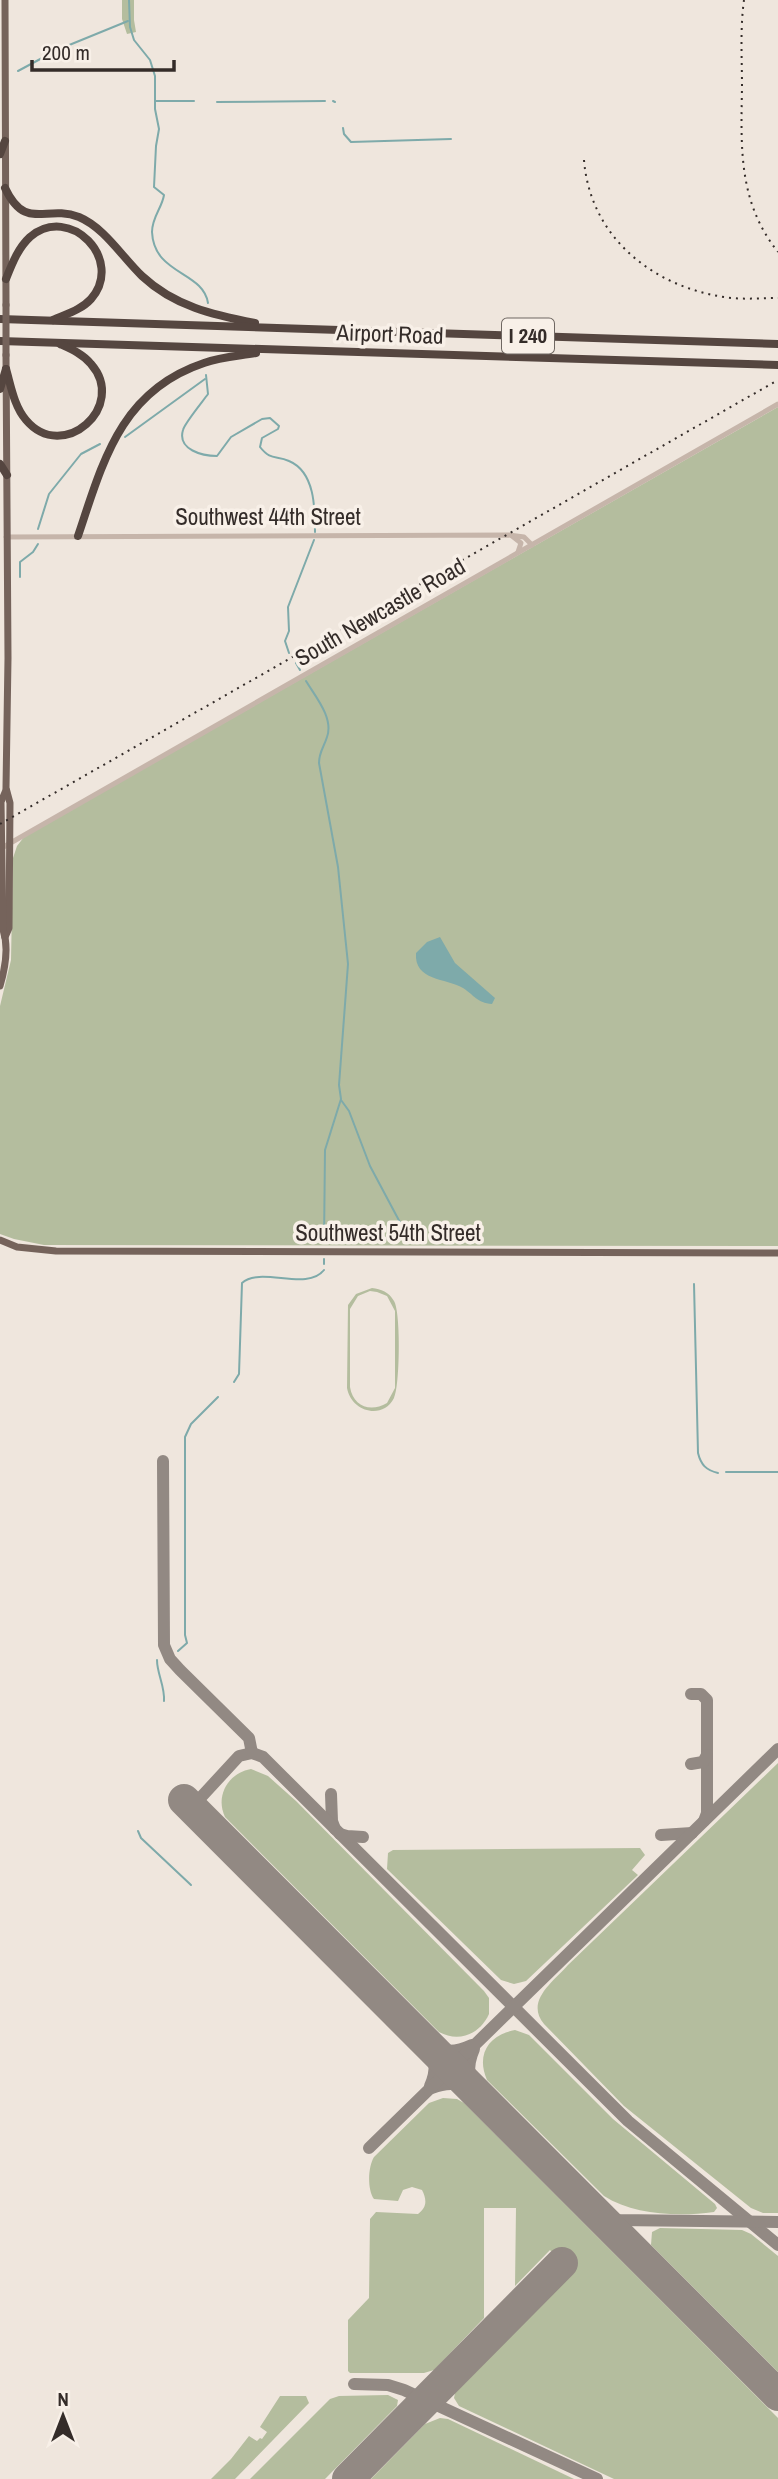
<svg xmlns="http://www.w3.org/2000/svg" width="778" height="2479" viewBox="0 0 778 2479" font-family="'Archivo Narrow',sans-serif">
<style>
.green{fill:#b4bd9e;fill-rule:evenodd}
.water{fill:#7eaaaa}
.lines{fill:none;stroke-linecap:round;stroke-linejoin:round}
.stream{stroke:#7eaaaa;stroke-width:2}
.taxiway{stroke:#928983;stroke-width:12}
.runway{stroke:#928983;stroke-width:32}
.minor{stroke:#c6b5aa;stroke-width:5}
.major{stroke:#75635b;stroke-width:7}
.highway{stroke:#554640;stroke-width:8}
.rail{stroke:#342c29;stroke-width:2;stroke-dasharray:2 5;stroke-linecap:butt}
.major-bridge{stroke:#75635b;stroke-width:7}
.labels{text-anchor:middle;stroke-width:7;stroke-linejoin:round;paint-order:stroke}
.shield{fill:#f8f0e8;stroke:#6f6762;stroke-width:2}
.shield-label{font-size:21px;font-weight:bold;fill:#342c29}
.street-label{font-size:23px;fill:#342c29;stroke:#f8f0e8}
</style>
<rect width="100%" height="100%" fill="#efe6dd"/>
<g class="green">
<polygon points="122,0 134,0 134,20 136,32 127,34 122,19"/>
<polygon points="778,407 778,1246 44,1245 14,1239 0,1234 0,1006 11,960 13,858 17,846 24,837"/>
<path d="M372,1288C381,1289 389,1292 394,1301C401,1312 400,1387 394,1398C382,1421 351,1411 347,1388L348,1305L356,1294ZM370,1291L377,1292L387,1296L395,1311V1388L387,1403C370,1413 353,1406 350,1387V1309L358,1296Z"/>
<path d="M778,1763V2213H763L751,2208L624,2106L544,2024C525,2001 553,1982 568,1965Z"/>
<path d="M251,1769L268,1776L296,1801L484,1991L489,1998V2014C480,2034 459,2043 439,2032L225,1817C215,1796 228,1773 251,1769Z"/>
<polygon points="640,1848 645,1855 632,1870 638,1875 526,1981 514,1984 501,1980 387,1869 388,1853 393,1850"/>
<path d="M515,2030L529,2035L613,2119L715,2204L717,2208L714,2212C678,2217 634,2215 604,2196L487,2080C476,2055 488,2035 515,2030Z"/>
<path d="M443,2098L457,2099L464,2103L778,2418V2479H614L459,2406L454,2398L455,2393L572,2274L550,2250L515,2286L516,2208H484V2318L434,2370L424,2373H350L348,2371V2320L369,2298L370,2219L376,2212L418,2214C427,2207 427,2200 422,2190L412,2187L403,2190L398,2201L374,2199C367,2189 368,2167 374,2157L429,2103Z"/>
<polygon points="660,2228 742,2230 751,2234 778,2256 778,2372 651,2245 652,2232"/>
<polygon points="388,2395 398,2400 397,2406 325,2479 250,2479 330,2399 339,2396"/>
<polygon points="280,2396 306,2396 309,2403 235,2479 211,2479 231,2459 249,2436 257,2441 260,2438 262,2439 267,2432 260,2427"/>
<polygon points="440,2418 448,2419 574,2479 371,2479 425,2424"/>
</g>
<path class="water" d="M440,937L455,963L495,998L492,1004C477,1003 474,995 463,988C446,978 414,981 416,953L427,942Z"/>
<g class="lines">
<g class="stream">
<path d="M129,0L130,27L134,40L150,60L155,76V109L159,129L156,146L154,187L164,195C162,208 152,217 152,232C154,275 203,271 208,303"/>
<polyline points="18,71 57,50 128,21"/>
<polyline points="156,101 194,101"/>
<polyline points="333,101 335,102"/>
<polyline points="217,102 325,101"/>
<polyline points="343,128 344,134 351,142 451,139"/>
<path d="M206,375L208,394C203,401 184,424 183,430C177,450 203,456 217,456L231,437L262,419L270,418L279,426L278,429L262,438L260,447C271,461 276,455 289,461C315,472 315,508 315,532"/>
<polyline points="125,437 205,379"/>
<polyline points="38,529 49,494 81,454 100,444"/>
<polyline points="20,577 20,562 33,552 38,544"/>
<polyline points="289,653 285,641 289,631 288,607 314,540"/>
<polyline points="296,663 300,670"/>
<path d="M306,681C315,696 334,718 327,737C324,747 319,752 319,763L338,867L348,964L339,1085L341,1099L325,1150L324,1242"/>
<polyline points="341,1100 349,1111 370,1166 411,1243"/>
<polyline points="324,1259 324,1264"/>
<path d="M694,1284L698,1453C701,1465 706,1470 718,1473"/>
<path d="M234,1382L239,1374L242,1283C261,1266 307,1292 324,1270"/>
<polyline points="726,1472 778,1472"/>
<polyline points="178,1651 187,1643 185,1635 185,1437 191,1424 218,1397"/>
<path d="M157,1660C157,1674 165,1686 164,1701"/>
<polyline points="138,1831 141,1838 191,1885"/>
</g>
<g class="taxiway">
<polyline points="163,1461 164,1645 170,1659 180,1670 249,1738 252,1753"/>
<polyline points="691,1694 701,1694 707,1700 707,1813 704,1821"/>
<polyline points="691,1764 703,1762 707,1755"/>
<polyline points="331,1794 332,1821 335,1829"/>
<polyline points="192,1807 239,1756 252,1753 263,1757 628,2121 778,2245"/>
<polyline points="340,1834 347,1836 363,1837"/>
<polyline points="661,1835 692,1833"/>
<path d="M419,2035C438,2051 448,2056 472,2045"/>
<path d="M427,2044C436,2058 437,2071 430,2086"/>
<path d="M474,2049C466,2067 468,2081 480,2097"/>
<path d="M432,2088C449,2081 463,2083 477,2094"/>
<polyline points="369,2148 778,1749"/>
<polyline points="590,2207 607,2218 617,2220 778,2222"/>
<polyline points="354,2384 388,2385 404,2390 597,2479"/>
</g>
<g class="runway">
<polyline points="184,1800 778,2395"/>
<polyline points="348,2479 562,2263"/>
</g>
<g class="minor">
<polyline points="512,536 521,543 518,552"/>
<polyline points="6,537 509,535 524,537 532,545"/>
<polyline points="0,849 778,404"/>
</g>
<g class="major">
<polyline points="5,0 6,305"/>
<polyline points="5,937 9,928 10,803 6,788 8,658 6,355"/>
<path d="M0,986C5,969 9,947 3,930L1,802L6,790"/>
<polyline points="0,1240 17,1247 56,1251 778,1253"/>
</g>
<g class="highway">
<polyline points="0,154 5,141"/>
<path d="M5,188C26,232 45,204 79,217C105,228 122,257 142,276C174,306 213,315 255,323"/>
<path d="M6,279C12,264 18,248 30,237C70,203 125,260 91,299C81,310 66,314 53,320"/>
<polyline points="0,319 778,344"/>
<polyline points="0,341 778,365"/>
<path d="M6,369C11,386 14,406 26,420C63,464 128,406 91,364C83,354 71,349 60,344"/>
<polyline points="0,389 6,369"/>
<polyline points="0,464 7,475"/>
<path d="M78,536C103,462 120,391 204,363C221,357 239,356 256,353"/>
</g>
<g class="rail">
<path d="M744,0C740,29 742,58 742,87C741,147 738,202 778,252"/>
<path d="M584,160C590,236 651,286 724,297C742,300 760,298 778,298"/>
<polyline points="0,824 778,380"/>
</g>
<polyline class="major-bridge" points="6,305 6,355"/>
</g>
<g class="labels">
<rect class="shield" x="502" y="318.5" width="52" height="35" rx="5"/>
<g class="shield-label">
<text x="528" y="343">I 240</text>
</g>
<g class="street-label">
<text transform="translate(390 334) rotate(2)" y="8">Airport Road</text>
<text x="268" y="525">Southwest 44th Street</text>
<text transform="translate(380 612) rotate(-30)" y="8">South Newcastle Road</text>
<text x="388" y="1241">Southwest 54th Street</text>
</g>
</g>
<g transform="translate(63 2416)" stroke="#f8f0e8" stroke-width="5" paint-order="stroke">
<path d="M0-5L12 26L0 18L-12 26Z" fill="#342c29"/>
<text y="-10" font-size="19" font-weight="bold" text-anchor="middle" fill="#342c29">N</text>
</g>
<path d="M32 60v10h142v-10" fill="none" stroke="#342c29" stroke-width="3.5"/>
<text x="42" y="60" font-size="21" fill="#342c29" stroke="#f8f0e8" stroke-width="5" paint-order="stroke">200 m</text>
</svg>
